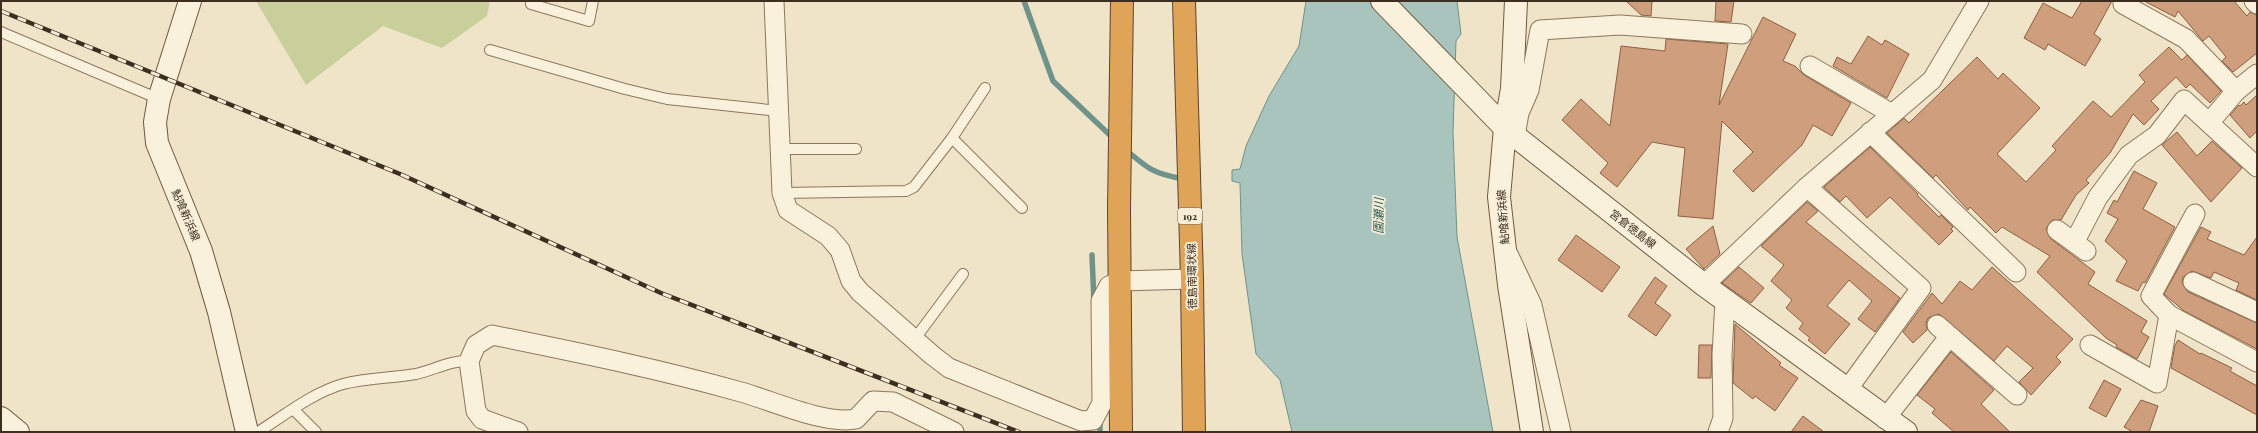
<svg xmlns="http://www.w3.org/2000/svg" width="2258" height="433" viewBox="0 0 2258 433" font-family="'Playfair Display','Noto Sans JP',serif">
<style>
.green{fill:#c9cf9b}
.water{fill:#a9c4bc;stroke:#6f938a}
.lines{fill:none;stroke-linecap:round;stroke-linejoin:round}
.stream{stroke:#6f938a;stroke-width:5.5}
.building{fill:#cf9f7d;stroke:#8d5f41}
.lane-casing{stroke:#8d765c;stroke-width:12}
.street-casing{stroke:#8d765c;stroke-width:21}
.secondary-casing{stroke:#6f573f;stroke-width:24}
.highway-casing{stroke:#5b4430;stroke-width:24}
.lane{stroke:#faf1dc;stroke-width:10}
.street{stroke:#faf1dc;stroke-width:19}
.secondary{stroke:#faf1dc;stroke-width:22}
.highway{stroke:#e0a458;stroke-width:22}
.rail-casing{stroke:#3d2e20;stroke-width:4.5}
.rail{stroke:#f7eed8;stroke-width:3;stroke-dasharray:9;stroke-linecap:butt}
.labels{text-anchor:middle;stroke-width:3.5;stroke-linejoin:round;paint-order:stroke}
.shield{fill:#f7eed8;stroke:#756857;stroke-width:1}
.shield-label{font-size:10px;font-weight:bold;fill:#3d2e20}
.street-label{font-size:11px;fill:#3d2e20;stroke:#f7eed8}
.water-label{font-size:12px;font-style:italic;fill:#2f5d5a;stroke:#f7eed8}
</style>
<rect width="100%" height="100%" fill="#f0e4c8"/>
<polygon class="green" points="256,1 490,1 487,16 442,48 383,26 306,85"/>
<polygon class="water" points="1306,1 1457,1 1461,34 1456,41 1453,132 1457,237 1493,432 1292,432 1280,380 1256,354 1242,254 1240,183 1232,181 1232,170 1240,169 1246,146 1269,96 1299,46"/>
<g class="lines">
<g class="stream">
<polyline points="1024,1 1053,81 1114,139"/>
<path d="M1125,149C1148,169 1154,174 1184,179"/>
<polyline points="1092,255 1094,303"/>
<polyline points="1100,419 1100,432"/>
</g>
</g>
<g class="building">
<polygon points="1626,1 1652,1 1651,16 1641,15"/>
<polygon points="1716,1 1734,1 1731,22 1715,21"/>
<polygon points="2082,1 2112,1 2094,34 2101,39 2085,66 2048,44 2045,50 2024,38 2043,3 2072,18"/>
<polygon points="2144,1 2234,1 2247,16 2250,12 2257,15 2257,53 2233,72 2222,61 2226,57 2209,36 2203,41 2178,11 2175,17"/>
<polygon points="1763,17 1796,34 1783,61 1795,66 1804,75 1851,103 1832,136 1813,125 1802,145 1753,192 1733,171 1753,152 1722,121 1713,219 1678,216 1685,148 1652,142 1617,187 1600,173 1608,163 1562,120 1581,99 1610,126 1621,46 1665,51 1666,39 1728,44 1719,105"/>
<polygon points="1868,36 1882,45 1885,40 1909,54 1887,98 1833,66 1837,57 1851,64"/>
<polygon points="2169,47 2182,60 2187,55 2221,91 2210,103 2190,84 2186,88 2176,77 2151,101 2159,109 2144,125 2133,114 2110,153 2086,180 2089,183 2076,195 2061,220 2052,220 2046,229 2051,239 2095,272 2088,284 2147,321 2141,332 2149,337 2137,359 2116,347 2117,345 2106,338 2037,272 2050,256 2002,227 1996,233 1970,207 1968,210 1936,175 1933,178 1887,133 1904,118 1909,123 1977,57 1998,79 2003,73 2040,108 1997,154 2026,182 2056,150 2052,146 2093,101 2111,117 2145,82 2139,75"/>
<polygon points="2257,95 2257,131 2250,138 2230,115 2239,105 2240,106 2244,102 2246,105"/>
<polygon points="2177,132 2197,156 2212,141 2242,168 2211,202 2162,145"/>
<polygon points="1870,147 1918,194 1917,195 1939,217 1941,215 1953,227 1951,229 1953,231 1939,245 1890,197 1867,218 1846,196 1840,202 1824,187"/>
<polygon points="2134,171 2157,183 2143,209 2175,227 2145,283 2143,282 2138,291 2116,281 2127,261 2105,241 2118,219 2107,213 2114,200 2117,202"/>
<polygon points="1807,202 1818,211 1806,222 1900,298 1875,332 1858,319 1872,301 1849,280 1827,306 1850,324 1825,354 1808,340 1810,338 1799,329 1803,323 1786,308 1792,300 1771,281 1784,265 1761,246"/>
<polygon points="1713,226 1720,254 1704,269 1686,249"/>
<polygon points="2201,227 2211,232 2207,239 2244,255 2257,237 2257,300 2236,290 2239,283 2214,272 2211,278 2192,271 2183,277 2182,283 2188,292 2257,323 2257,349 2184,311 2164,294"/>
<polygon points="1576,235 1620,267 1602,292 1558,260"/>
<polygon points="1739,267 1764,288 1751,303 1722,283"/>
<polygon points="1992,267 2073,339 2056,357 2061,362 2031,395 2019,382 2033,368 2007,346 1994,361 1939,314 1928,318 1926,323 1927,330 1913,343 1903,332 1932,293 1942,304 1960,281 1972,290"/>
<polygon points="1655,277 1667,286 1655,303 1671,315 1656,336 1628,316"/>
<polygon points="1735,324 1781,363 1779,365 1798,378 1775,411 1755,396 1753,399 1733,383"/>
<polygon points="2178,340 2200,354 2201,353 2232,368 2230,371 2257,386 2257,415 2171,368 2175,345"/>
<polygon points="1699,345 1712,345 1711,378 1698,378"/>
<polygon points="1951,352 1994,390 1981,404 2010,432 1954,432 1932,413 1935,409 1917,395"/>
<polygon points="2104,380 2121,389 2106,417 2089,408"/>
<polygon points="2141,400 2158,406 2149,432 2133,432 2124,427"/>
<polygon points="1803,416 1824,432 1791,432"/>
</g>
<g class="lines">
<defs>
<g id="lane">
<polyline points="531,4 589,21 593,1"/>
<polyline points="1,32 159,99"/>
<polyline points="490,50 625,89 667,99 779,111"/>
<polyline points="952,138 985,88"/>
<polyline points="781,149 856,149"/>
<polyline points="782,193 906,191 914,187 952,138 1022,208"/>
<polyline points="914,340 963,274"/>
<polyline points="294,410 316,432"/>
<path d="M258,432C285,415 312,393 343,384C367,378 392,378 416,374C434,370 451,360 469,361"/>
</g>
<g id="street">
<polyline points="774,1 782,193 788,210 828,236 840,250 851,281 860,292 932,355 949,368 1081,421 1093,420 1102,403 1101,301 1109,286 1120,281 1192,279"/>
<polyline points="2124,1 2123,4 2186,39 2236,91 2257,74"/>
<polyline points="2254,1 2257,4"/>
<polyline points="1810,66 1892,114"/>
<polyline points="2209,123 2236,91"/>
<polyline points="1870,132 2016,272"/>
<polyline points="1515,136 1519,113 1529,90 1540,30 1620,25 1742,34"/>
<polyline points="1807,187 1921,288 1847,390"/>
<polyline points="2057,230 2086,251"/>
<polyline points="2075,241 2098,197 2129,155 2157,135 2184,100 2257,167"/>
<polyline points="1508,254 1532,305 1561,432"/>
<polyline points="2193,282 2257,312"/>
<polyline points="1704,285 1807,187 1932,80 1979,1"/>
<polyline points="2169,315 2151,296 2195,214"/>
<polyline points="1937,325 2017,395"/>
<polyline points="2090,345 2157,383 2169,315 2257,362"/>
<polyline points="1885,419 1949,337"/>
<path d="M518,432L482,419L476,411L469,361L476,345L492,335C576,352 659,369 741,392C773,401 825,425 856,419L873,401L893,402L954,432"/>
<polyline points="1718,432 1723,418 1722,355 1725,300"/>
</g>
<g id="secondary">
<polyline points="190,1 159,99 155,122 157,143 201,251 219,312 247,432"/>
<polyline points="1382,1 1505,128 1704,285 1906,432"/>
<polyline points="1516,1 1512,89 1505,128 1499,197 1509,285 1532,432"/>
<polyline points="1,418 18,432"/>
</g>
<g id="highway">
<polyline points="1184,1 1192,279 1194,432"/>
<polyline points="1121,432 1119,209 1122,1"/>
</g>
</defs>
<use href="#lane" class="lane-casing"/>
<use href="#street" class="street-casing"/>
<use href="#secondary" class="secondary-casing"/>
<use href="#highway" class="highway-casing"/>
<use href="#lane" class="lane"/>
<use href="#street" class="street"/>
<use href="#secondary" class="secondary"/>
<use href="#highway" class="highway"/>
<defs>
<polyline id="rail" points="1,11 400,174 661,293 1019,432"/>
</defs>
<use href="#rail" class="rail-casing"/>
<use href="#rail" class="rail"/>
</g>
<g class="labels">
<rect class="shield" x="1178" y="208" width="24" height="16" rx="3"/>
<g class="shield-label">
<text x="1190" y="220">192</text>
</g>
<g class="street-label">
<text transform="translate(186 215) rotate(67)" y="4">鮎喰新浜線</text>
<text transform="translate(1503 217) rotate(-94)" y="4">鮎喰新浜線</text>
<text transform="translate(1633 229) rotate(38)" y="4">宮倉徳島線</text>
<text transform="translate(1192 276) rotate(-91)" y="4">徳島南環状線</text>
</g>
<g class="water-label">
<text transform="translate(1379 216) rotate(-89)" y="4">園瀬川</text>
</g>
</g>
<rect width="2258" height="433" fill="none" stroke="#3d2e20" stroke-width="4"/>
</svg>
